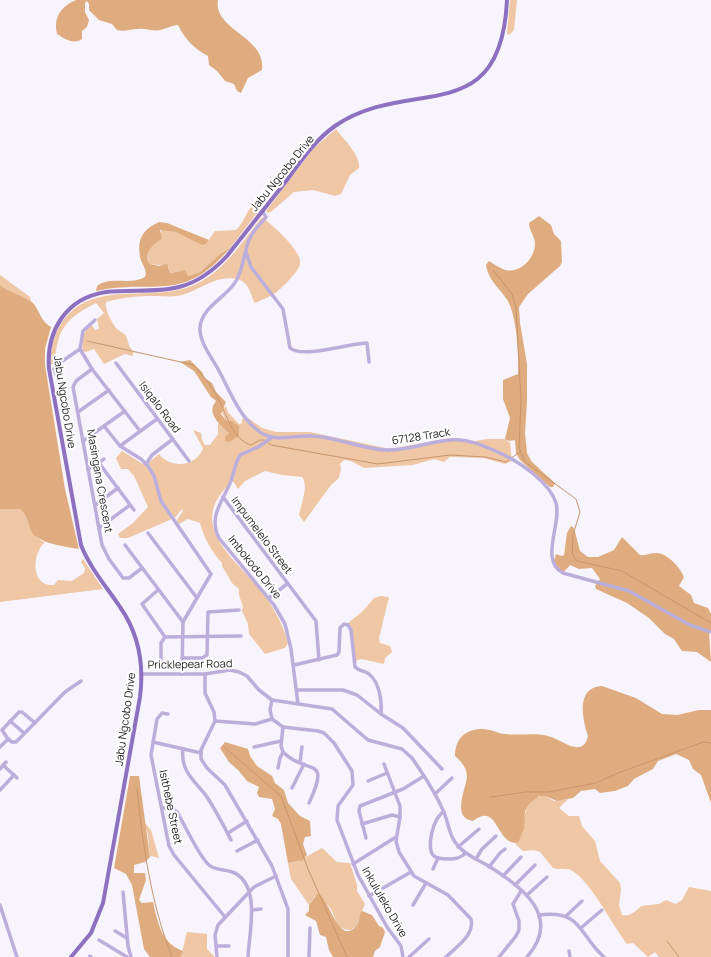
<svg xmlns="http://www.w3.org/2000/svg" width="711" height="957" viewBox="0 0 711 957" font-family="Manrope,sans-serif">
<style>
.green{fill:#efc7a5}
.forest{fill:#dfac7f}
.lines{fill:none;stroke-linecap:round;stroke-linejoin:round}
.stream{stroke:#c7956a;stroke-width:1}
.minor{stroke:#bcaedb;stroke-width:3.5}
.major{stroke:#8d70c0;stroke-width:4}
.labels{text-anchor:middle;stroke-width:4;stroke-linejoin:round;paint-order:stroke}
.street-label{font-size:11px;fill:#1e1d20;stroke:#fff}
</style>
<rect width="100%" height="100%" fill="#f7f4fd"/>
<g class="green">
<polygon points="510,0 517,0 514,30 509,35 507,34"/>
<path d="M336,129C343,139 361,155 359,168L350,175L341,194L335,196L313,190L294,192L272,211L268,213L266,211L314,148Z"/>
<path d="M267,200L231,247L220,254L200,272L188,276L179,271L170,273L168,266L150,264C144,255 149,244 159,240L162,229L176,232L206,244L215,231L236,230C249,218 244,204 267,200Z"/>
<path d="M262,217C272,225 298,247 300,261C301,268 294,274 290,279C276,294 274,295 255,303C250,295 250,284 240,280C217,272 199,292 177,296C169,297 162,296 155,296C138,296 123,297 106,302C104,309 113,325 118,330C121,332 124,333 126,336C129,342 128,347 134,352L132,356L125,354L104,364L94,349L86,352L83,351C81,342 83,329 92,325L95,330L99,329L97,319L104,313L96,303C67,318 57,328 55,362L51,365C50,350 53,337 61,324C91,277 151,304 194,285C224,272 242,242 262,217Z"/>
<path d="M0,275L30,297L31,301C20,295 10,292 0,285Z"/>
<path d="M226,406L228,412L239,424L242,423V419L248,418L262,428L276,432H310L390,449L449,438L475,441L487,439H505L510,443L512,461L505,464L484,458L450,457L444,462L434,459L413,465L364,468L351,461L344,460L340,464L341,469L339,478L331,485L304,522L299,515C301,505 309,485 302,477L282,475L265,471L245,481L238,489L233,481C183,524 235,558 262,592C274,608 283,624 288,643L285,648L265,654L249,634L248,624L242,611L243,607L239,595V589L232,583L222,566V563C211,551 204,538 200,523L188,519L179,524L177,520L183,511L182,509L175,518L162,500L155,475L148,463L159,454C170,469 197,467 203,448L193,430L201,433L202,440L205,445H210L218,434V423L229,433L228,442L230,420H226L221,411Z"/>
<polygon points="122,451 146,466 152,475 160,502 172,519 128,538 120,538 118,534 133,523 148,507 134,476 128,469 121,469 116,458"/>
<path d="M20,508C31,519 30,537 45,542C32,553 30,587 54,585L58,580L72,581L84,573L85,568L81,562L83,559L103,589L0,602V509Z"/>
<polygon points="381,596 389,597 379,638 380,643 390,646 392,652 385,658 384,664 361,659 355,661 352,628 348,623 363,611 374,598"/>
<path d="M543,795L554,801L568,799L559,808L569,816H579L582,826L595,841L600,861L620,883L621,889L619,905L622,915C630,917 636,911 641,906L659,904L666,900L676,904L682,900L689,887L711,891V957H659L655,952L648,957L633,943L627,944C612,925 591,881 571,870C566,868 559,870 553,868L540,852L534,850L523,851L515,844L518,843C519,838 524,831 524,825C524,812 528,799 543,795Z"/>
<polygon points="144,822 151,830 159,858 151,856 150,857 148,835"/>
<path d="M322,848L337,862L350,863L357,885V891L365,904L356,926L351,930C335,930 337,918 330,908C327,903 320,899 315,896L309,905L291,879L288,863L299,861Z"/>
<polygon points="187,932 207,934 207,949 215,957 181,957"/>
</g>
<g class="forest">
<path d="M76,0H218C213,30 266,36 262,70L248,78L241,93L237,91L234,84L225,81L217,71L209,65L208,56C193,48 185,39 178,25C172,25 166,29 160,30C152,32 146,28 138,29C131,29 124,32 117,30L112,24L99,20L89,10V4L87,1L85,3V12L89,20L87,27L82,31V39C73,45 65,39 57,34C53,18 61,6 76,0Z"/>
<path d="M539,216L551,225L554,234L561,241L562,262L560,266L528,294L519,307L520,323L527,364V402L525,433L527,453L532,462L555,483L553,487H550L520,460L516,453L515,440L509,441L505,439L510,418L503,399V380L518,374C519,354 517,319 508,301C500,288 489,282 486,265L489,261C494,264 500,268 505,270C520,274 535,258 535,244C535,236 529,231 529,223Z"/>
<path d="M159,222L167,223L209,240L206,244L202,245L176,232L160,230L162,238C153,246 142,252 150,264L159,266L167,264L170,273L185,270L188,276L200,272L220,254L231,247C182,305 156,278 96,291L97,286C110,275 129,286 145,277C148,269 141,264 140,257C137,239 142,230 159,222Z"/>
<path d="M0,285C9,292 27,297 33,303C40,311 41,322 51,327L45,349V365L65,489L79,549C66,547 37,543 31,531C28,522 27,515 20,509H0Z"/>
<path d="M190,360L202,372L205,378L212,383L216,392L226,402L221,414L226,420L232,421L239,426V436L229,442L225,441V437L229,433C223,428 209,416 213,406C214,404 215,403 216,401L211,397L194,371L180,362Z"/>
<path d="M571,526L574,528L580,551L588,557H598L614,550L622,537L640,555C646,556 650,553 656,553C667,553 680,567 684,577L679,586L691,595L694,603L708,608L711,614V631L709,633L711,662L697,652L682,651L674,639L665,634L649,618L627,603L596,589L595,586L600,579L592,568L579,569L570,565L564,572L559,570L554,561L556,554L562,556L564,555L567,533Z"/>
<path d="M602,686L636,698L662,714L677,715L699,710H711V803L701,775L693,769L689,760L676,754L658,761L653,769L634,779L628,786L615,791L600,793L595,789L581,791L573,798L557,801L545,796H539L530,803L525,811L524,829L518,843C495,845 499,801 473,821C451,818 466,789 467,777C467,768 461,761 455,756C455,735 471,726 490,730C495,731 500,734 505,734C520,736 537,732 551,737C562,740 583,759 588,736C582,719 576,687 602,686Z"/>
<polygon points="225,742 248,749 250,756 257,766 272,776 275,783 284,790 288,803 300,816 310,821 311,836 305,837 303,844 307,855 303,860 288,863 281,824 278,819 272,816 275,809 272,799 259,797 257,793 259,787 247,781 238,770 229,762 220,748"/>
<path d="M130,776H139L150,857L145,862L134,865V873H145L146,880L139,900L142,903L153,902C158,923 161,943 183,951L181,957H150L144,949L132,885L126,874L114,868Z"/>
<path d="M318,893C329,899 340,947 356,926C360,921 359,915 362,911L372,915L379,926L383,928L385,932L380,947L375,951L373,957H333L329,950L326,937L320,935L316,921L305,915L309,911V905Z"/>
</g>
<g class="lines">
<g class="stream">
<polyline points="493,270 512,294 516,308 521,400 519,448 525,462 576,499 580,512 573,535 572,554 577,561 622,571 711,623"/>
<path d="M87,341L194,365C201,375 214,388 218,398C226,413 233,440 251,445L260,440H264"/>
<polyline points="267,442 271,445 378,464 450,455 485,457 506,462 521,451"/>
<polyline points="224,747 281,796 308,869 347,957"/>
<path d="M137,789C143,846 151,904 172,957"/>
<polyline points="491,797 526,792 549,792 596,783 618,773 703,742 711,743"/>
<polyline points="667,941 679,957"/>
</g>
<g class="minor">
<path d="M262,211L266,217C261,224 254,229 250,238C243,252 244,271 234,284C224,298 202,308 200,327C199,342 211,356 218,369C229,389 238,414 256,429C273,444 292,435 312,436C337,437 361,449 386,450C409,451 429,441 451,440C468,438 489,448 504,455C521,463 550,483 556,503C562,523 539,561 563,573L629,591L690,625L711,632"/>
<path d="M246,252L251,267L283,309L290,348C303,359 350,343 367,343L369,362"/>
<polyline points="95,320 83,331 80,349 92,369 140,431"/>
<polyline points="116,363 189,461"/>
<polyline points="92,369 76,381 73,387 102,545 109,559 123,578 129,578 142,568"/>
<polyline points="57,376 54,369 55,366 80,349"/>
<polyline points="78,412 109,390"/>
<polyline points="104,426 120,446 141,459 148,466 154,476 161,501 211,574 183,622 182,674"/>
<path d="M271,438L258,447L240,455C235,463 234,473 231,481C223,501 208,516 219,538L274,605L285,624L291,649L298,704"/>
<polyline points="83,441 125,411"/>
<polyline points="120,446 157,419"/>
<polyline points="99,463 104,459"/>
<polyline points="146,464 152,455 173,439"/>
<polyline points="88,469 99,463 134,510"/>
<polyline points="223,497 316,621 319,660"/>
<polyline points="95,505 118,488"/>
<polyline points="99,528 130,505"/>
<polyline points="148,533 197,598"/>
<polyline points="125,545 183,622"/>
<polyline points="158,590 142,604 165,637"/>
<polyline points="269,598 287,584"/>
<polyline points="182,658 202,658 207,655 208,612 239,610"/>
<polyline points="161,661 161,643 165,637 241,636"/>
<path d="M294,665L337,655L339,652L340,628L344,624L348,625L351,630L355,667C359,671 365,671 369,674C380,683 382,702 381,714"/>
<path d="M142,674H205L230,670L239,672L247,676L259,690L272,700L332,709L368,740L402,749L412,758C423,774 434,790 442,808C449,821 448,836 459,847C466,855 478,860 487,865C521,886 563,916 527,957"/>
<polyline points="205,674 205,693 214,712 215,721 201,750 201,759 207,768 225,785 272,866 288,909 288,957"/>
<polyline points="297,690 343,690 357,695 381,714 403,728 442,769"/>
<polyline points="272,700 270,710 272,719 283,727 318,731 324,733 334,743 352,771 353,785 338,806 337,820 358,875 387,927 401,946 403,957"/>
<polyline points="168,714 162,713 157,719 151,755 169,846 174,855 225,917"/>
<polyline points="10,721 24,733"/>
<polyline points="215,721 255,724 272,719"/>
<path d="M283,727L281,746L283,752C306,776 332,754 309,803"/>
<polyline points="8,739 2,730 19,712 22,712 35,723"/>
<polyline points="153,742 201,753"/>
<polyline points="0,747 8,739 12,742 16,742 65,692 81,681"/>
<polyline points="254,747 281,741"/>
<path d="M183,749C180,771 195,781 207,797C216,811 224,826 231,840"/>
<polyline points="300,762 302,747"/>
<path d="M384,764L400,806V817L396,841L399,852L414,876L448,895L471,919C475,935 456,947 446,957"/>
<polyline points="3,765 17,778"/>
<polyline points="278,768 280,758 283,752"/>
<polyline points="0,769 6,762"/>
<polyline points="368,781 387,773"/>
<polyline points="292,788 304,764"/>
<polyline points="0,790 14,775"/>
<polyline points="435,794 452,778"/>
<path d="M162,808H171L177,812C185,825 199,857 209,865C217,872 229,868 238,875C260,891 249,934 248,957"/>
<path d="M444,812C434,815 425,849 434,856C437,859 444,859 449,859C456,859 460,858 466,853"/>
<polyline points="362,824 392,815 400,817"/>
<polyline points="228,833 247,821"/>
<polyline points="366,838 359,811 360,806 403,789 424,776"/>
<polyline points="458,847 479,829"/>
<polyline points="237,851 258,840"/>
<polyline points="476,859 482,849 496,836"/>
<polyline points="353,864 396,837"/>
<polyline points="489,867 500,853 505,849"/>
<polyline points="433,869 438,858"/>
<polyline points="503,876 521,857"/>
<polyline points="515,885 535,865"/>
<polyline points="123,892 128,946 131,957"/>
<polyline points="527,895 547,877"/>
<polyline points="369,896 411,872"/>
<polyline points="0,905 17,957"/>
<polyline points="413,905 426,883"/>
<polyline points="252,910 261,909"/>
<path d="M539,915C582,909 579,935 604,957"/>
<polyline points="566,916 582,901"/>
<polyline points="582,927 602,910"/>
<polyline points="115,931 127,938"/>
<polyline points="99,940 127,957"/>
<polyline points="216,946 229,946"/>
<polyline points="569,951 570,957"/>
<polyline points="90,956 91,957"/>
<polyline points="217,957 215,935 218,925 254,887 276,876"/>
<polyline points="309,957 310,928"/>
<polyline points="409,957 429,939"/>
<polyline points="499,957 516,936 519,930 519,921 513,904 521,891"/>
</g>
<path class="major" d="M71,957L91,933L103,903L140,697C144,666 139,634 120,607C106,586 90,568 81,545L49,369C46,331 66,298 106,292C130,289 156,293 179,287C199,282 214,270 227,256C247,231 267,205 287,180C301,161 315,140 335,126C409,75 501,132 507,0"/>
</g>
<g class="labels">
<g class="street-label">
<text transform="translate(282 173) rotate(-51)" y="4">Jabu Ngcobo Drive</text>
<text transform="translate(65 402) rotate(81)" y="4">Jabu Ngcobo Drive</text>
<text transform="translate(160 407) rotate(53)" y="4">Isiqalo Road</text>
<text transform="translate(421 436) rotate(-9)" y="4">67128 Track</text>
<text transform="translate(100 481) rotate(80)" y="4">Masingana Crescent</text>
<text transform="translate(262 535) rotate(53)" y="4">Impumelelo Street</text>
<text transform="translate(255 567) rotate(51)" y="4">Imbokodo Drive</text>
<text transform="translate(190 664) rotate(-1)" y="4">Pricklepear Road</text>
<text transform="translate(125 719) rotate(-82)" y="4">Jabu Ngcobo Drive</text>
<text transform="translate(171 807) rotate(78)" y="4">Isithebe Street</text>
<text transform="translate(385 902) rotate(60)" y="4">Inkululeko Drive</text>
</g>
</g>
</svg>
